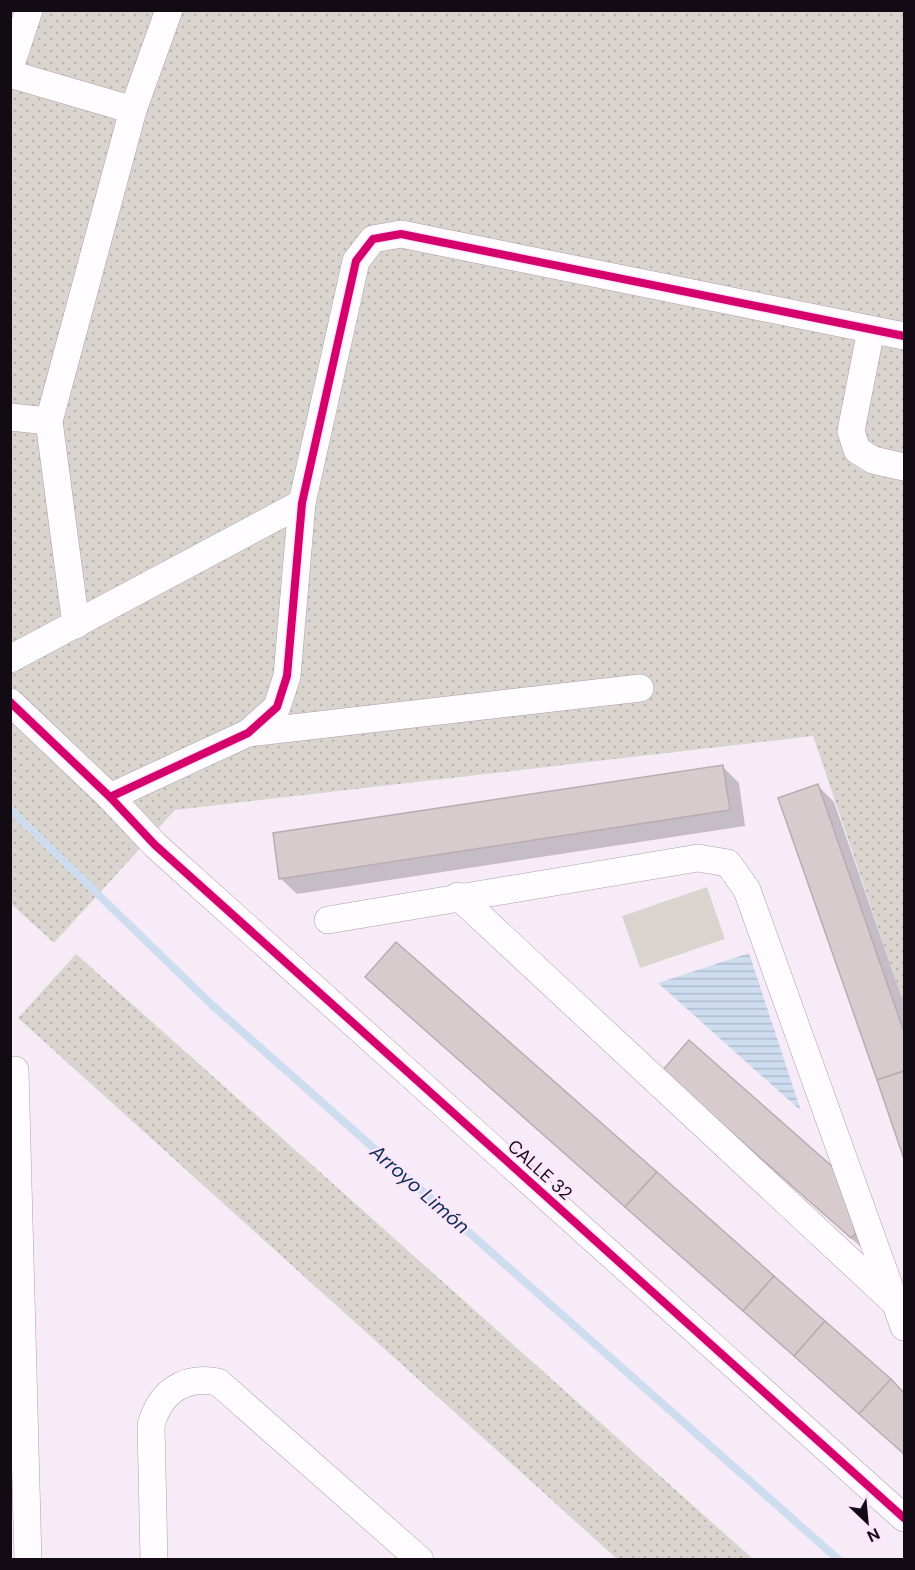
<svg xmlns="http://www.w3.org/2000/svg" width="915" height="1570" viewBox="0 0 915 1570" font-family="'DM Sans',sans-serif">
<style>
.grass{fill:url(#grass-dots)}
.pitch{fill:#d9d5ce}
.water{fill:url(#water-rules)}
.shadow{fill:#0003}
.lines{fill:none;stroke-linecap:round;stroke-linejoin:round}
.stream{stroke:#cedcf0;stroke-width:8}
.building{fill:#d7cbce;stroke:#b9adb1;stroke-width:1.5}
.minor-casing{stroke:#aaa0aa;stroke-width:28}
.minor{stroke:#fefcfe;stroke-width:27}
.cycleway-casing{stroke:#fee5fd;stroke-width:11}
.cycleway{stroke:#d6006c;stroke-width:8}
.labels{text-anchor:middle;stroke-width:4.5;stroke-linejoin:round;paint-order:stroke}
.street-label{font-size:18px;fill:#130b13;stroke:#fee5fd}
.water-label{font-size:20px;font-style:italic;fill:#0a3152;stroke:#fee5fd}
</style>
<defs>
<pattern id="grass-dots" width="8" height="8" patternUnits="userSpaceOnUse" patternTransform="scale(1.5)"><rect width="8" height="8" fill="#d9d5ce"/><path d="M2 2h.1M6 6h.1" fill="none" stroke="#b9b6b0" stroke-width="1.8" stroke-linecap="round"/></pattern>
<pattern id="water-rules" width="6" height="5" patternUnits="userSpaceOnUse" patternTransform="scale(1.5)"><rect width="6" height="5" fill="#cedcf0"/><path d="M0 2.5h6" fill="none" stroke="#b0bbcd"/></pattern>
</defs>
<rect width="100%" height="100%" fill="#f8ebf8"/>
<g class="grass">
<polygon points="11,11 904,11 904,1004 813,736 175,810 54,943 11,904"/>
<polygon points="76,954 753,1559 617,1559 18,1018"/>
</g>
<polygon class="pitch" points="707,887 725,939 640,968 622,916"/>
<polygon class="water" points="749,953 801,1111 658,983"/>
<g class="shadow">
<polygon points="723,767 739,783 745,826 297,894 280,878"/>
<polygon points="818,786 834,802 904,1004 904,1155 780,799"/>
<polygon points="367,977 890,1380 904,1395 904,1454"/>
<polygon points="680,1088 834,1170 869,1254"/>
</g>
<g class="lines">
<polyline class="stream" points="10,809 212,1005 839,1560"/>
</g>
<g class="building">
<polygon points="723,765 730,810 279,879 273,833"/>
<polygon points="818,784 904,1032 904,1071 877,1080 778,798"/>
<polygon points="396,942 657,1172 625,1207 365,977"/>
<polygon points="689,1040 835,1169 856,1233 851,1238 662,1071"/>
<polygon points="904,1071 904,1159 877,1080"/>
<polygon points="657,1172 774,1276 743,1311 625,1207"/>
<polygon points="774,1276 825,1321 794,1356 743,1311"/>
<polygon points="825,1321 891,1379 859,1414 794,1356"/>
<polygon points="891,1379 904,1393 904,1454 859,1414"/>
</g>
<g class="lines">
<defs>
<g id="minor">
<polyline points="10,68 29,10"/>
<polyline points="10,74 133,110"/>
<polyline points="871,330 851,431 857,450 873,460 904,467"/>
<polyline points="10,417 49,421"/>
<polyline points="76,625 49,421 133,110 169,10"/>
<polyline points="10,659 302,503"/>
<polyline points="10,702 110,797 155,845 904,1518"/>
<polyline points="248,733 640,688"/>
<polyline points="110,797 248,733 277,707 287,676 302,503 356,261 373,239 401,234 904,336"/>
<polyline points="458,896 892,1300"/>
<polyline points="328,920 698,858 728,863 747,890 904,1327"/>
<polyline points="15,1070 28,1560"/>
<path d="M154,1560L151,1425C160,1393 183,1375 218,1382L420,1560"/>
</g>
</defs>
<use href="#minor" class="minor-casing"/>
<use href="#minor" class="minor"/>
<defs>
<g id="cycleway">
<polyline points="10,702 110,797 155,845 904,1518"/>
<polyline points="110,797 248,733 277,707 287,676 302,503 356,261 373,239 401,234 904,336"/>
</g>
</defs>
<use href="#cycleway" class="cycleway-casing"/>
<use href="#cycleway" class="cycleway"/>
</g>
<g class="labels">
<g class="street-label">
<text transform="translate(540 1170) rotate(42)" y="6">CALLE 32</text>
</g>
<g class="water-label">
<text transform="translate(420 1189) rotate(41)" y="7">Arroyo Limón</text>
</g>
</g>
<rect width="915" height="1570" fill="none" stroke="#130b13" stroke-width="24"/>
<g transform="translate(867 1522) rotate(154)" stroke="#fee5fd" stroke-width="4.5" paint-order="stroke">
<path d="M0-4.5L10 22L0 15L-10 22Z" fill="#130b13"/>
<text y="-9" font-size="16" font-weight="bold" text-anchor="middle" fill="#130b13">N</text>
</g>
</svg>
